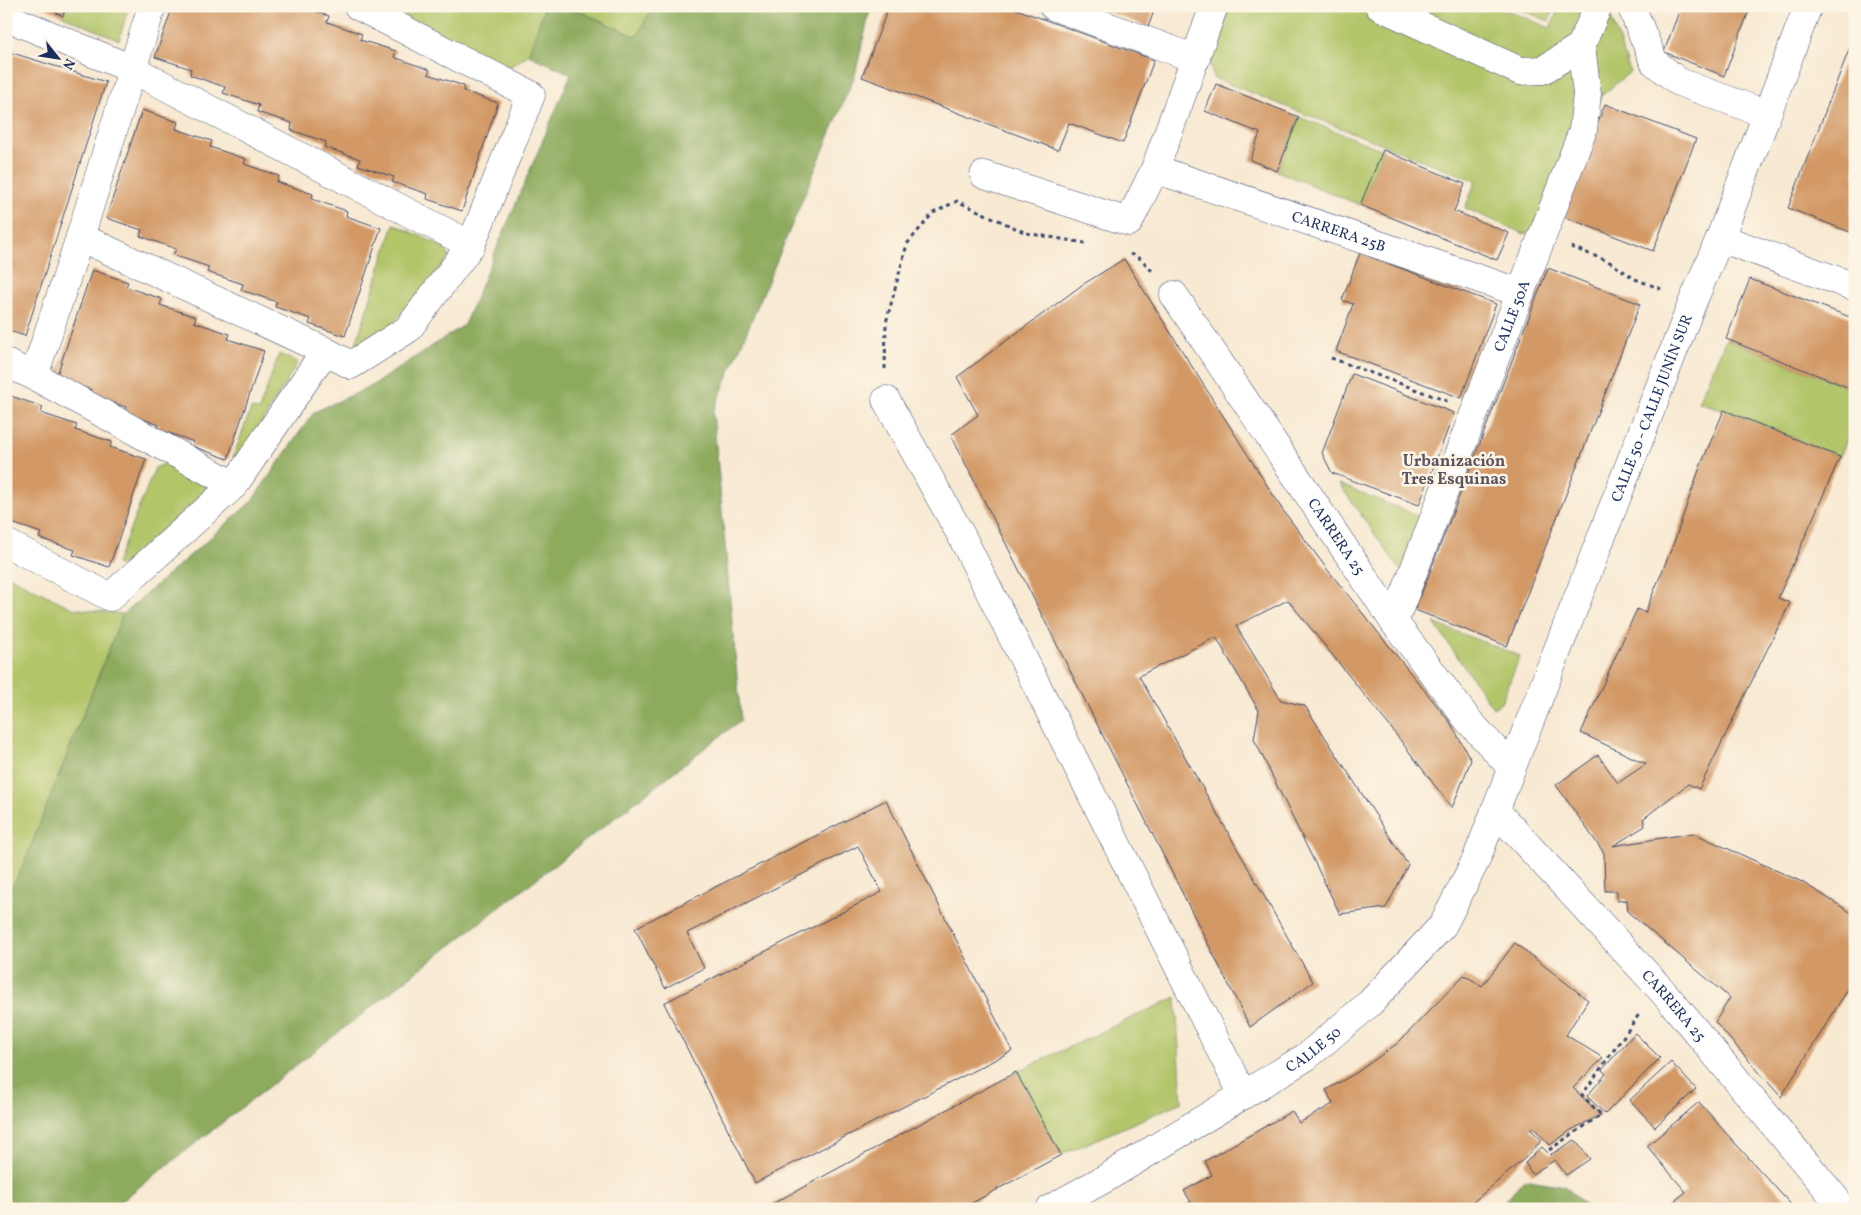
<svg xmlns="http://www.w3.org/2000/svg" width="1861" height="1215" viewBox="0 0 1861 1215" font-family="Vollkorn,serif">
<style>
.green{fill:#b2c569;stroke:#667a64}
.forest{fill:#8daa5d;stroke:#546c5e}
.building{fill:#d29865}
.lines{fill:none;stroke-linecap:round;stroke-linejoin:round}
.minor-casing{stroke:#3c4b6f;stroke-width:29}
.path{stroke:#3c4b6f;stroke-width:3;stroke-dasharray:4 4;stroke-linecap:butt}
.minor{stroke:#fff;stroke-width:28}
.labels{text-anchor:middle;stroke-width:5;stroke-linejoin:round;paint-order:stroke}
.street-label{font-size:15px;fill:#1b2f5e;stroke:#fcf5e5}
.neighbourhood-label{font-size:16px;font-weight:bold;fill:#5b5460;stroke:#fcf5e5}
</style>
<rect width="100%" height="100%" fill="#fcf5e5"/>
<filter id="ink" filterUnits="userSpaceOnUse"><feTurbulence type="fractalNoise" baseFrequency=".02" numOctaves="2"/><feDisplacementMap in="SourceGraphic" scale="10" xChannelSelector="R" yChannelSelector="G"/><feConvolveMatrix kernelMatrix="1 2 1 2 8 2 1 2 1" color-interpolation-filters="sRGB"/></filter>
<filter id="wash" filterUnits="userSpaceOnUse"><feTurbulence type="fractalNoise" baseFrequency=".0096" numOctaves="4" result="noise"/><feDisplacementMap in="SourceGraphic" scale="20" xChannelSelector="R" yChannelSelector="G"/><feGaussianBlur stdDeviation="1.12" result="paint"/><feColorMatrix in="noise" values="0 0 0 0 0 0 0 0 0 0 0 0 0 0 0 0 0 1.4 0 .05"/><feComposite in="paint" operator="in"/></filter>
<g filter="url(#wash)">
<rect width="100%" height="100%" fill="#f8e9d2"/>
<g class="green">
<polygon points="66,6 129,6 119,40 63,16"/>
<polygon points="385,6 545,6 528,55 507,69"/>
<polygon points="568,6 653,6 637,37"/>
<polygon points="1230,6 1497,6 1550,28 1560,6 1607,6 1630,72 1601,96 1550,225 1524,234 1465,208 1476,181 1213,78 1210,59"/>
<polygon points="1511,6 1555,6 1549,21"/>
<polygon points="1299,117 1383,150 1360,205 1277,171"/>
<polygon points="394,224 444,247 449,257 390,327 375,340 356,344"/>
<polygon points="1726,339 1855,390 1855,419 1840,457 1725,410 1698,402"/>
<polygon points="279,354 298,362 239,461 233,457 251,409 259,410"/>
<polygon points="164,464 210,489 121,566 116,564 155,468"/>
<polygon points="1339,484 1424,518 1401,571"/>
<polygon points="6,575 72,608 123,614 21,871 6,896"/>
<polygon points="1434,623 1520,656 1501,703 1493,708"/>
<polygon points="1176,997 1182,1102 1061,1155 1016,1072"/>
</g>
<g class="forest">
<polygon points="545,6 568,6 637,37 653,6 871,6 855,75 713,412 741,720 111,1209 6,1209 6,896 21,871 123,614 251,502 314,412 370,387 464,325 571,74 528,55"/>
<polygon points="1524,1179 1565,1186 1589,1209 1498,1209"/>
</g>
<g id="blocks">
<g class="building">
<polygon points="41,6 66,6 63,16"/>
<polygon points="173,6 300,6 329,16 327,22 362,34 360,40 396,51 394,57 430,70 428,74 464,86 463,91 498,103 462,211 427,199 428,194 392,182 394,177 358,165 360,159 324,147 326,142 291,130 292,123 257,112 259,105 223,93 225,87 190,75 191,69 155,57"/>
<polygon points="889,6 1008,6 1154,60 1123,143 1069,123 1058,150 862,77"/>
<polygon points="1092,6 1156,6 1148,27"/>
<polygon points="1681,6 1751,6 1724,76 1664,52"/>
<polygon points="1855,34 1855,234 1788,208"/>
<polygon points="6,51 106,82 25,336 6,330"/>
<polygon points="1216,84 1299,117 1277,171 1250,160 1260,133 1205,111"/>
<polygon points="1605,104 1696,139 1653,251 1562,216"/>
<polygon points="142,110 178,122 176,129 212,141 210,147 246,159 244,164 279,176 277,182 313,194 312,199 347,211 346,216 381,228 345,336 309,324 311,319 275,307 277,302 241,290 243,284 207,272 209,267 173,255 176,249 140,236 142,230 106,218"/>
<polygon points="1383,150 1465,184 1454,211 1509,233 1497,260 1360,205"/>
<polygon points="1360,253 1496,304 1461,398 1336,351 1353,304 1342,300"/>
<polygon points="1124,259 1282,509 1327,569 1450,722 1471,760 1452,808 1391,728 1288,600 1236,626 1281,700 1305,706 1408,865 1386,908 1340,914 1254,739 1259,711 1216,637 1139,676 1313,982 1250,1027 951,435 978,415 957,377 1082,285"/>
<polygon points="1548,268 1640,304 1507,646 1415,610"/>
<polygon points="92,270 128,282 126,287 162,299 160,305 196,317 194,322 230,334 228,339 264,351 228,459 192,446 194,442 158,429 159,425 124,412 126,407 90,395 92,390 56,378"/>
<polygon points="1750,279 1855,319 1855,390 1726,339"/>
<polygon points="1352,374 1454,413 1419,505 1332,473 1322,453"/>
<polygon points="6,389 10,390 8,395 43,407 41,413 77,425 75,430 112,442 110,447 146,459 109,567 73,555 75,550 39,538 41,533 6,521"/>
<polygon points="1724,410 1840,457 1778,598 1790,603 1699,789 1688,784 1643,819 1645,826 1613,846 1693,833 1802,882 1855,915 1855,978 1781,1097 1715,1022 1730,998 1628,912 1627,900 1617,901 1617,891 1605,891 1604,853 1556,785 1598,755 1618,783 1646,764 1581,733 1637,609 1645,613 1673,545 1700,467"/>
<polygon points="886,800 1012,1051 755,1183 664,1003 882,892 858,846 687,933 704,968 665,988 635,928"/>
<polygon points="1515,943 1588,1000 1566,1035 1603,1058 1573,1088 1601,1115 1571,1130 1550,1145 1533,1127 1530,1129 1542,1140 1524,1159 1465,1209 1180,1209 1191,1202 1184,1191 1212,1175 1205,1161 1292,1111 1299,1123 1333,1104 1326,1090 1356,1073 1398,1043 1464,975 1482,986"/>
<polygon points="1635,1033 1660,1058 1605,1114 1587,1096 1606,1074 1602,1070"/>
<polygon points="1671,1062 1696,1089 1655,1127 1630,1100"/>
<polygon points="1016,1072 1061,1155 961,1209 763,1209"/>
<polygon points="1699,1102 1725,1132 1795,1209 1664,1209 1686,1192 1647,1146"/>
<polygon points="1575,1140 1590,1159 1566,1175 1555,1160 1532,1174 1525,1163 1542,1147 1550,1155"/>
</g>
</g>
</g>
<g filter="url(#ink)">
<use href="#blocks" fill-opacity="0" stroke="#3c4b6f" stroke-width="1"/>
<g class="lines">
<defs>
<g id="minor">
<polyline points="1053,6 1196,59"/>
<polyline points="1379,6 1520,71 1543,70 1581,46"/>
<polyline points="1631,6 1654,62 1679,82 1766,114"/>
<polyline points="6,17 132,69 471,245"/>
<path id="s1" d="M1155,169L1521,293"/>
<polyline points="984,175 1129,222 1155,169 1214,6"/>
<polyline points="80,237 325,351 351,365 408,329 471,245 531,95 358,6"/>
<polyline points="1720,238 1855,287"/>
<path id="s2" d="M1174,295L1394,622L1468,720L1511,767"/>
<polyline points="6,363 34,376 234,485"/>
<polyline points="34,376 80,237 152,6"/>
<polyline points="886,400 961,535 1243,1095"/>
<polyline points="6,543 110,597 234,485 325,351"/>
<path id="s3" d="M1394,622L1583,130L1587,94L1581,46L1598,6"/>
<path id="s4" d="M1495,810L1665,994L1844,1209"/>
<path id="s5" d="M1050,1209L1106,1178L1306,1057L1370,1003L1443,925L1476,860L1693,301L1720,238L1808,6"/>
</g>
</defs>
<use href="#minor" class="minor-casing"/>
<g class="path">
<polyline points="1571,247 1608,261 1635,279 1664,290"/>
<polyline points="1130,254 1141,259 1154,273"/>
<polyline points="1331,358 1447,401"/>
<polyline points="885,369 886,323 907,244 933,213 957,201 1026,233 1085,243"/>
<polyline points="1549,1150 1601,1115 1582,1095 1640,1013"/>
</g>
<use href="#minor" class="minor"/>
</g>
</g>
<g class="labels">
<g class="street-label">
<text dy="5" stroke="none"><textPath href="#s1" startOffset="194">CARRERA 25B</textPath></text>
<text dy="5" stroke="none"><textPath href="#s3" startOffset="328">CALLE 50A</textPath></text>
<text dy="5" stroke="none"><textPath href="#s5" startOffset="1046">CALLE 50 - CALLE JUNÍN SUR</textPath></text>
<text dy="5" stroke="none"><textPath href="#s2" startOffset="291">CARRERA 25</textPath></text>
<text dy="5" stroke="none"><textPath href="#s4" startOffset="265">CARRERA 25</textPath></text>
<text dy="5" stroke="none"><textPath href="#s5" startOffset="308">CALLE 50</textPath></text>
</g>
<g class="neighbourhood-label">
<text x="1454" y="466">Urbanización<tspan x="1454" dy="18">Tres Esquinas</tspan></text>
</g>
</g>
<rect width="1861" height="1215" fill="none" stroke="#fcf5e5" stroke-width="25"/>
<g transform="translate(58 58) rotate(120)" stroke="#fcf5e5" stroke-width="4" paint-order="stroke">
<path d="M0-4L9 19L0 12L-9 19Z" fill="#1b2f5e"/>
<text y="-8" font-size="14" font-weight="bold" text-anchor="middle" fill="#1b2f5e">N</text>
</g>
</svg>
